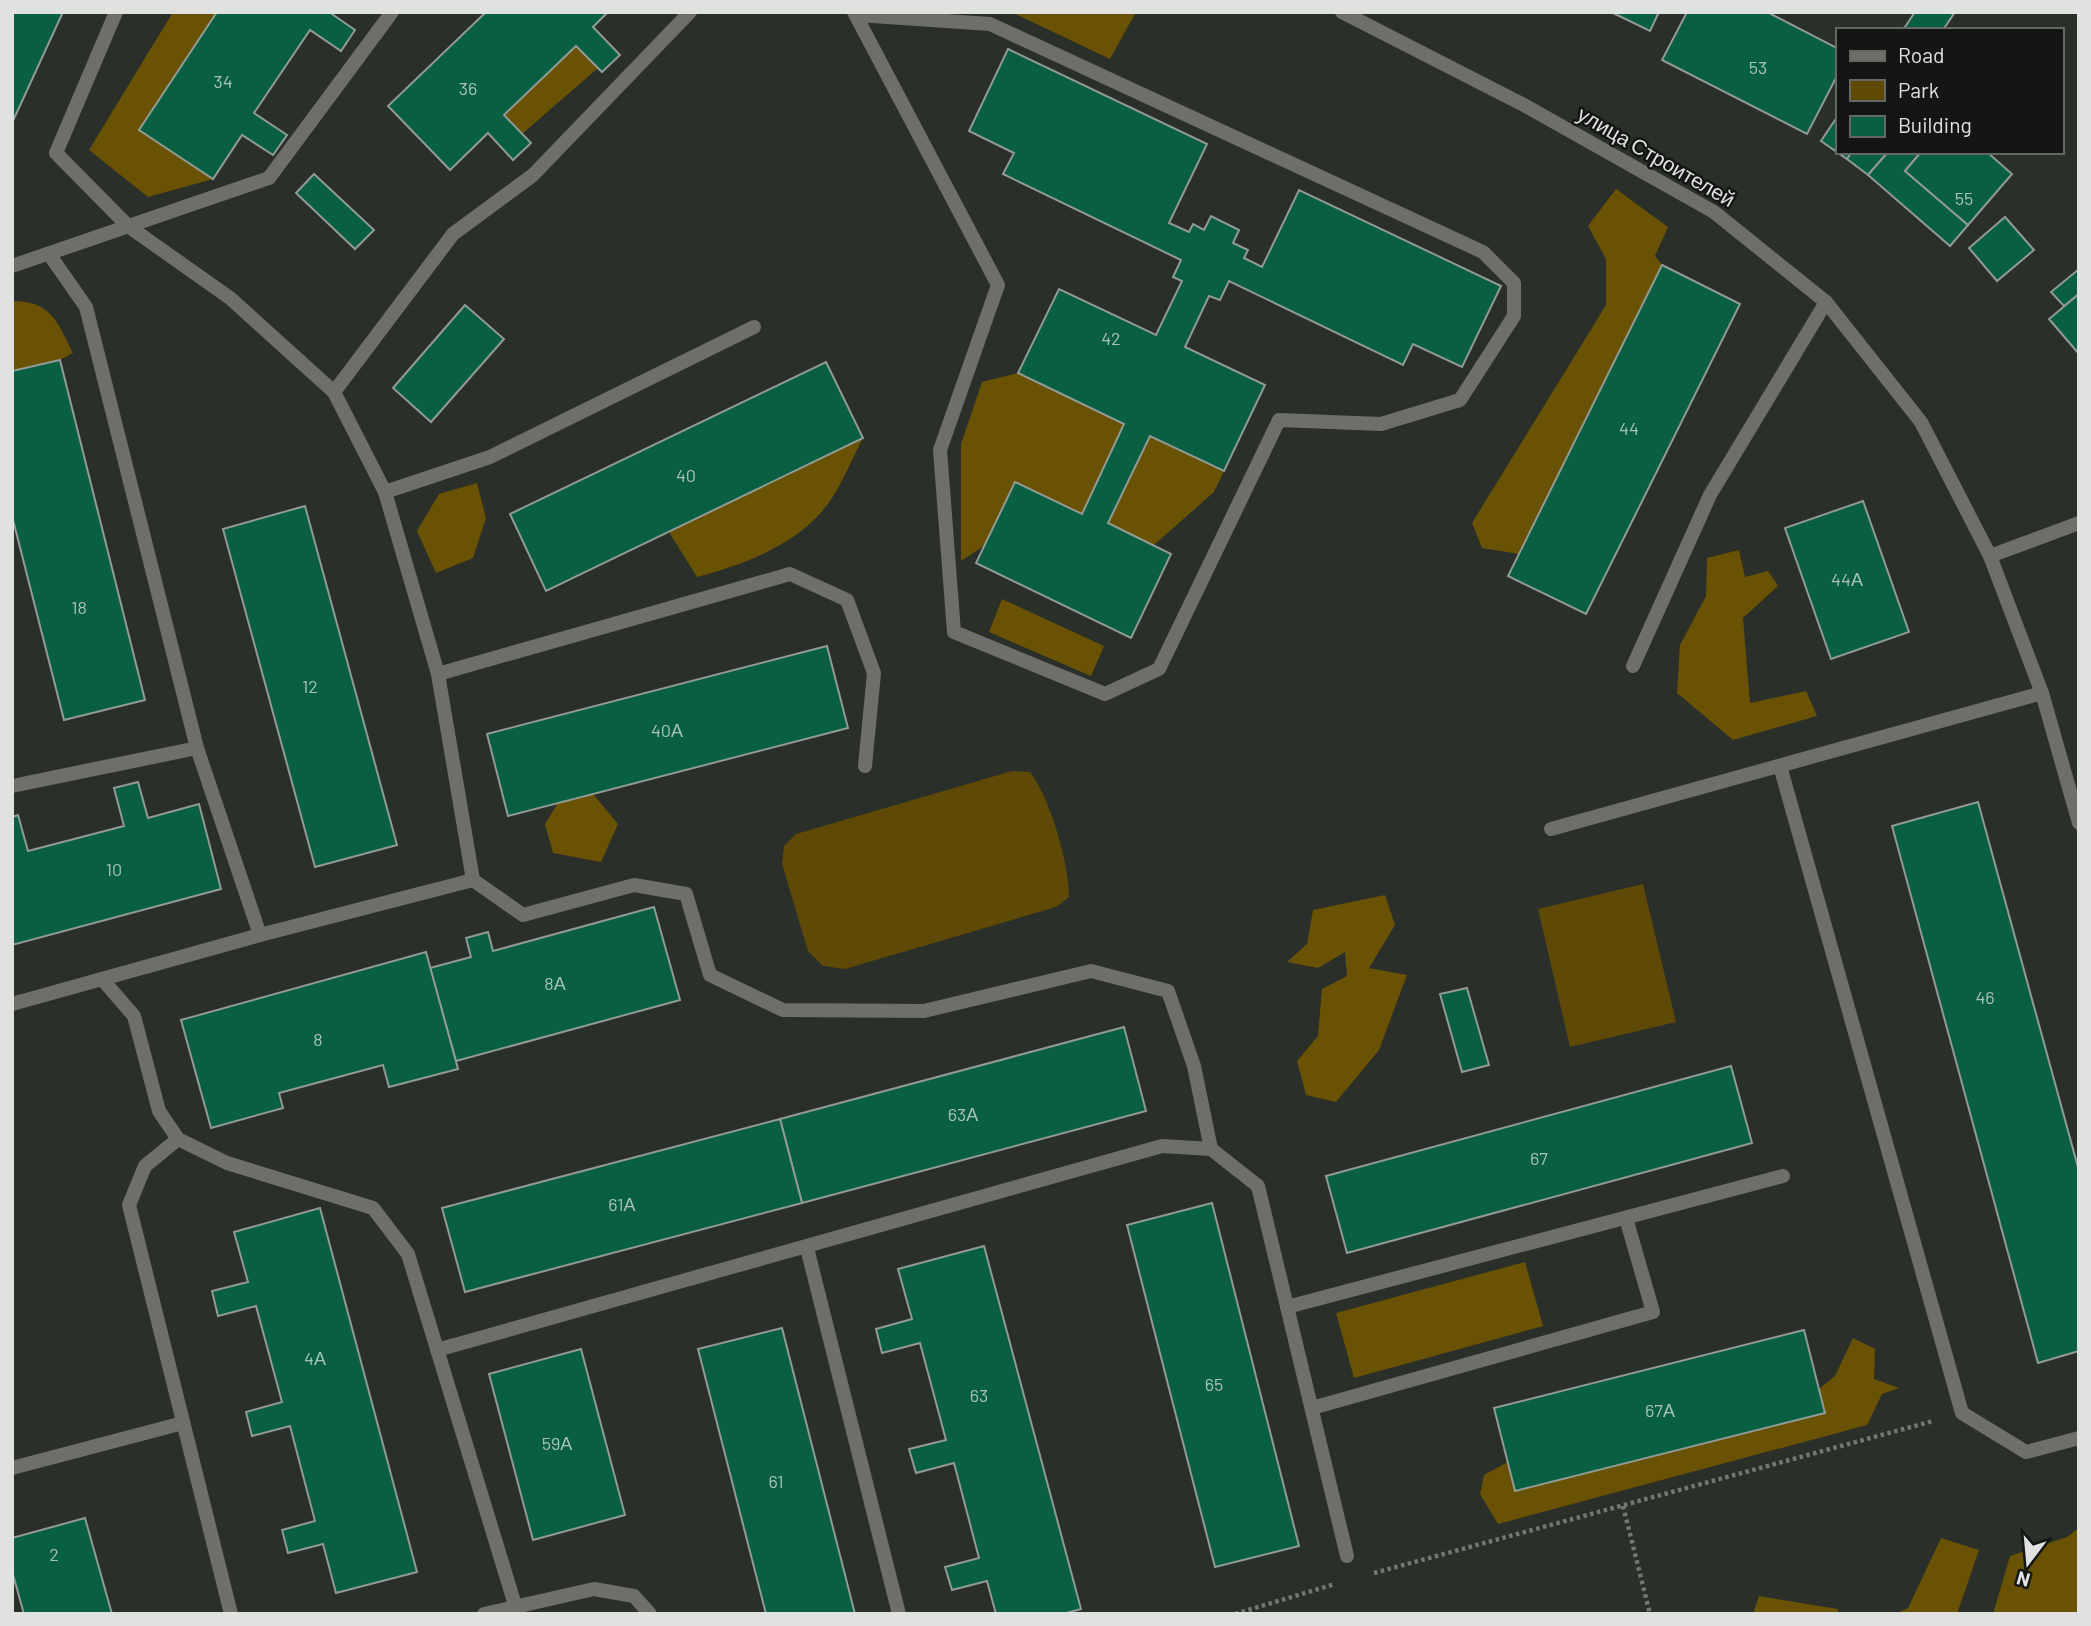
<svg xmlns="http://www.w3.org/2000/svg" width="2091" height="1626" viewBox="0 0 2091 1626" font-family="Barlow,sans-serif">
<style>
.green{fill:#5e4907}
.forest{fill:#6a5204}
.building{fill:#085f42;stroke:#919a95;stroke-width:2}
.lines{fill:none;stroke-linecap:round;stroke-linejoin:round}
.path{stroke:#747873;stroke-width:4.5;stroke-dasharray:3.5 3.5;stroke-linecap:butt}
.service{stroke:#6e6f6b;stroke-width:14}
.minor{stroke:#6e6f6b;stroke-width:14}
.labels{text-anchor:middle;stroke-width:5;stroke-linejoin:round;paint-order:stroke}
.number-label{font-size:18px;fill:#a9c1b7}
.street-label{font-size:21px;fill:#dfe2de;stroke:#141614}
</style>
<rect width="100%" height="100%" fill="#2a2f29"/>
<g class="green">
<path d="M1012,771L1030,772C1050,798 1069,863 1069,897L1056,907L845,969L823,966L808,951L782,864L784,846L796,834Z"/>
<polygon points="1643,884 1676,1022 1570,1047 1538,909"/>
</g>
<g class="forest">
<polygon points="173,12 217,12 213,179 148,197 89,150"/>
<polygon points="1011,12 1136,12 1110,59"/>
<polygon points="576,46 598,68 522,134 504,115"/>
<polygon points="1616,189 1668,227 1655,256 1662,265 1519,554 1482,548 1472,523 1606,305 1606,259 1588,226"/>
<path d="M12,301C52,301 57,322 73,353L60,360L12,371Z"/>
<polygon points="1018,373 1124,424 1082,514 1015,482 984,546 961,561 961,444 982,382"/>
<polygon points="1150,436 1224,471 1214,492 1154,545 1108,523"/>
<path d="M863,438C852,459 843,482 830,501C800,544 746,564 697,577L669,532Z"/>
<polygon points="477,483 486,518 473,558 436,573 417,531 439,494"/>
<polygon points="1739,550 1745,577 1768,571 1778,586 1743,618 1750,703 1806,691 1817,716 1733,740 1677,693 1680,645 1706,596 1707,558"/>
<polygon points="1002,599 1104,646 1091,676 989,632"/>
<polygon points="593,794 618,824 601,862 553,853 545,824 558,803"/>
<polygon points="1385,895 1395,925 1369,968 1407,975 1379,1050 1336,1102 1306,1095 1297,1061 1318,1036 1322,989 1347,976 1345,952 1318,968 1287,962 1307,944 1313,910"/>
<polygon points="1525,1262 1543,1326 1354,1378 1336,1313"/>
<polygon points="1853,1338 1875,1349 1874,1379 1899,1388 1882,1394 1867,1425 1498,1524 1480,1494 1484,1475 1508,1462 1516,1491 1824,1413 1818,1390 1835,1376"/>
<polygon points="2079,1528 2079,1614 1993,1614 2010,1556 2067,1537"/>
<polygon points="1941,1538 1979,1550 1957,1614 1895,1614 1908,1608"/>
<polygon points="1759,1596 1838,1609 1838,1614 1753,1614"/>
</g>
<g class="building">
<polygon points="12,12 63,12 12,123"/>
<polygon points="217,12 329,12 355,30 341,51 310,30 254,113 287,135 273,155 242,135 213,179 139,130"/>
<polygon points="486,12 608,12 593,27 620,55 602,72 576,46 504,115 531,143 513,160 488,133 450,170 388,106"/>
<polygon points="1611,12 1659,12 1650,31"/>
<polygon points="1687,12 1767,12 1837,48 1837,76 1807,134 1662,60"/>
<polygon points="1915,12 1955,12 1943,30 1903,30"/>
<polygon points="1008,49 1207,144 1169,223 1189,232 1193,224 1204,230 1211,216 1239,230 1233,243 1248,250 1244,258 1262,267 1299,190 1501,286 1462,367 1413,344 1403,365 1229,281 1220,300 1209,296 1185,347 1265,385 1224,471 1150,436 1108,523 1171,554 1131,638 976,563 1015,482 1082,514 1124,424 1018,373 1059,289 1156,335 1182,281 1173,277 1181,260 1003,174 1014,153 969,131"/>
<polygon points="1837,117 1837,152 1852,152 1847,159 1821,141"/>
<polygon points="1852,152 1888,152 1868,175 1847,159"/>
<polygon points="1888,152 1921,152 1905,171 1968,225 1950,246 1868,175"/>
<polygon points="1921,152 1987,152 2012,174 1968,225 1905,171"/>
<polygon points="314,174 374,230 355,249 296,193"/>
<polygon points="2005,217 2034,250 1997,281 1969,248"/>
<polygon points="1662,265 1740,304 1586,614 1508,576"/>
<polygon points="2079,269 2079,294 2064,306 2051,292"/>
<polygon points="2079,294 2079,354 2049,319"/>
<polygon points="465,305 504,339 431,422 393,388"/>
<polygon points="60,360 145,700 64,720 12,516 12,371"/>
<polygon points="826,362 863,438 546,591 510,514"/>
<polygon points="1863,501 1909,632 1831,659 1785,528"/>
<polygon points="305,506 397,845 315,867 223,529"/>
<polygon points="827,646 848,728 508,816 487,734"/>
<polygon points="138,782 148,818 199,804 221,889 12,945 12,817 18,815 28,851 124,826 114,788"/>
<polygon points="1978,802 2079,1171 2079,1351 2038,1363 1892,826"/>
<polygon points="654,907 680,1000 456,1061 430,968 471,957 466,938 488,932 493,951"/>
<polygon points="426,952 458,1069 389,1087 383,1065 279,1093 283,1108 211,1128 181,1020"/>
<polygon points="1467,988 1489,1065 1462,1072 1440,994"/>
<polygon points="1124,1027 1146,1111 802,1203 780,1119"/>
<polygon points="1731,1066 1752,1143 1347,1253 1326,1176"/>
<polygon points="780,1119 802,1203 465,1292 442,1208"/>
<polygon points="1212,1203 1299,1546 1215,1567 1127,1225"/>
<polygon points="320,1208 417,1572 336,1593 323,1544 288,1553 282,1530 315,1521 290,1426 252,1436 246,1412 282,1402 256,1306 218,1316 212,1291 248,1282 234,1232"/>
<polygon points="984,1246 1081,1609 1063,1614 996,1614 987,1581 952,1590 945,1567 979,1558 954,1463 916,1473 909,1449 946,1440 920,1343 882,1353 876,1329 912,1319 898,1269"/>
<polygon points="782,1328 855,1614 766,1614 698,1349"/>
<polygon points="1804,1330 1825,1413 1515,1491 1494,1408"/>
<polygon points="581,1349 625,1515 533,1540 489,1374"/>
<polygon points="85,1518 112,1614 24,1614 12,1571 12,1538"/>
</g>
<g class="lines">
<g class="path">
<polyline points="1623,1506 1650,1614"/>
<polyline points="1374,1573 1933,1421"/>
<polyline points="1235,1614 1335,1584"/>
</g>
<g class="service">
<polyline points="116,12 56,153 128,226 230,298 334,392 385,492 438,674 473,880"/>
<polyline points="854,12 998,285 940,450 954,632 1105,694 1159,669 1279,420 1381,424 1460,400 1514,316 1514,283 1483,252 990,24 858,15"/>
<polyline points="49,254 86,307 197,748 260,935"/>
<polyline points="12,266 269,178 392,12"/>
<polyline points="334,392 453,234 533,175 690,12"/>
<polyline points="385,492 490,457 754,327"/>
<polyline points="1990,556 2079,523"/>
<polyline points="1633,666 1710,495 1826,302"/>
<polyline points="438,674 790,574 847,600 874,673 865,766"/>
<polyline points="1780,766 1962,1413 2026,1452 2079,1438"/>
<polyline points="12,786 197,748"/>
<polyline points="1551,829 2042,693"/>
<polyline points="102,979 134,1016 159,1111 178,1139 227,1163 373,1208 408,1254 515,1605"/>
<polyline points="12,1004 260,935 473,880 523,915 634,885 686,894 710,975 783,1010 924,1011 1091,971 1168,991 1194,1066 1211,1149"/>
<polyline points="178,1139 145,1166 129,1205 231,1614"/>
<polyline points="807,1248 899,1614"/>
<polyline points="1287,1307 1783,1176"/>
<polyline points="437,1350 1162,1146 1211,1149 1258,1186 1347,1556"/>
<polyline points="1312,1408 1653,1312 1626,1218"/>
<polyline points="12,1468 183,1423"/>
<polyline points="484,1614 594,1589 634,1596 650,1614"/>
</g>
<polyline class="minor" points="1342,12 1524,105 1714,212 1826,302 1921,422 1990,556 2042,693 2079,823"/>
</g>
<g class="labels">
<g class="number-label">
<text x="1758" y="74">53</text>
<text x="223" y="88">34</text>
<text x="468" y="95">36</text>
<text x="1964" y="205">55</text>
<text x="1111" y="345">42</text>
<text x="1629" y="435">44</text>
<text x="686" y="482">40</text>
<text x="1847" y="586">44А</text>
<text x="79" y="614">18</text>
<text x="310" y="693">12</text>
<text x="667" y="737">40А</text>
<text x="114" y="876">10</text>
<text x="555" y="990">8А</text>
<text x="1985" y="1004">46</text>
<text x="318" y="1046">8</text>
<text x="963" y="1121">63А</text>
<text x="1539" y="1165">67</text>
<text x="622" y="1211">61А</text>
<text x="315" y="1365">4А</text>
<text x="1214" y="1391">65</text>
<text x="979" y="1402">63</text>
<text x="1660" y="1417">67А</text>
<text x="557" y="1450">59А</text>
<text x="776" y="1488">61</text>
<text x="54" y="1561">2</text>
</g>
<g class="street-label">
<text transform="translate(1656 157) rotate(30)" y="7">улица Строителей</text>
</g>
</g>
<rect width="2091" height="1626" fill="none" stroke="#dfe2de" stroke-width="28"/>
<rect x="1836" y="28" width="228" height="126" fill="#141614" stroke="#656865" stroke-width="2"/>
<rect x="1850" y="51" width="35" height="10" fill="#6e6f6b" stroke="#656865" stroke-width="2"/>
<text x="1898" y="63" font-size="21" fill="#dfe2de">Road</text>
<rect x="1850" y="80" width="35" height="21" fill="#5e4907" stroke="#656865" stroke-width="2"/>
<text x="1898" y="98" font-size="21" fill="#dfe2de">Park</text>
<rect x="1850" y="116" width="35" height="21" fill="#085f42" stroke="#656865" stroke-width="2"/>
<text x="1898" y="133" font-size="21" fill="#dfe2de">Building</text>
<g transform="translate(2028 1563) rotate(196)" stroke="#141614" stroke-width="5" paint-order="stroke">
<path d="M0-5L12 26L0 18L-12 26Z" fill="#dfe2de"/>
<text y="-10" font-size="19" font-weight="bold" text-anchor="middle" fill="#dfe2de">N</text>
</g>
</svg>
